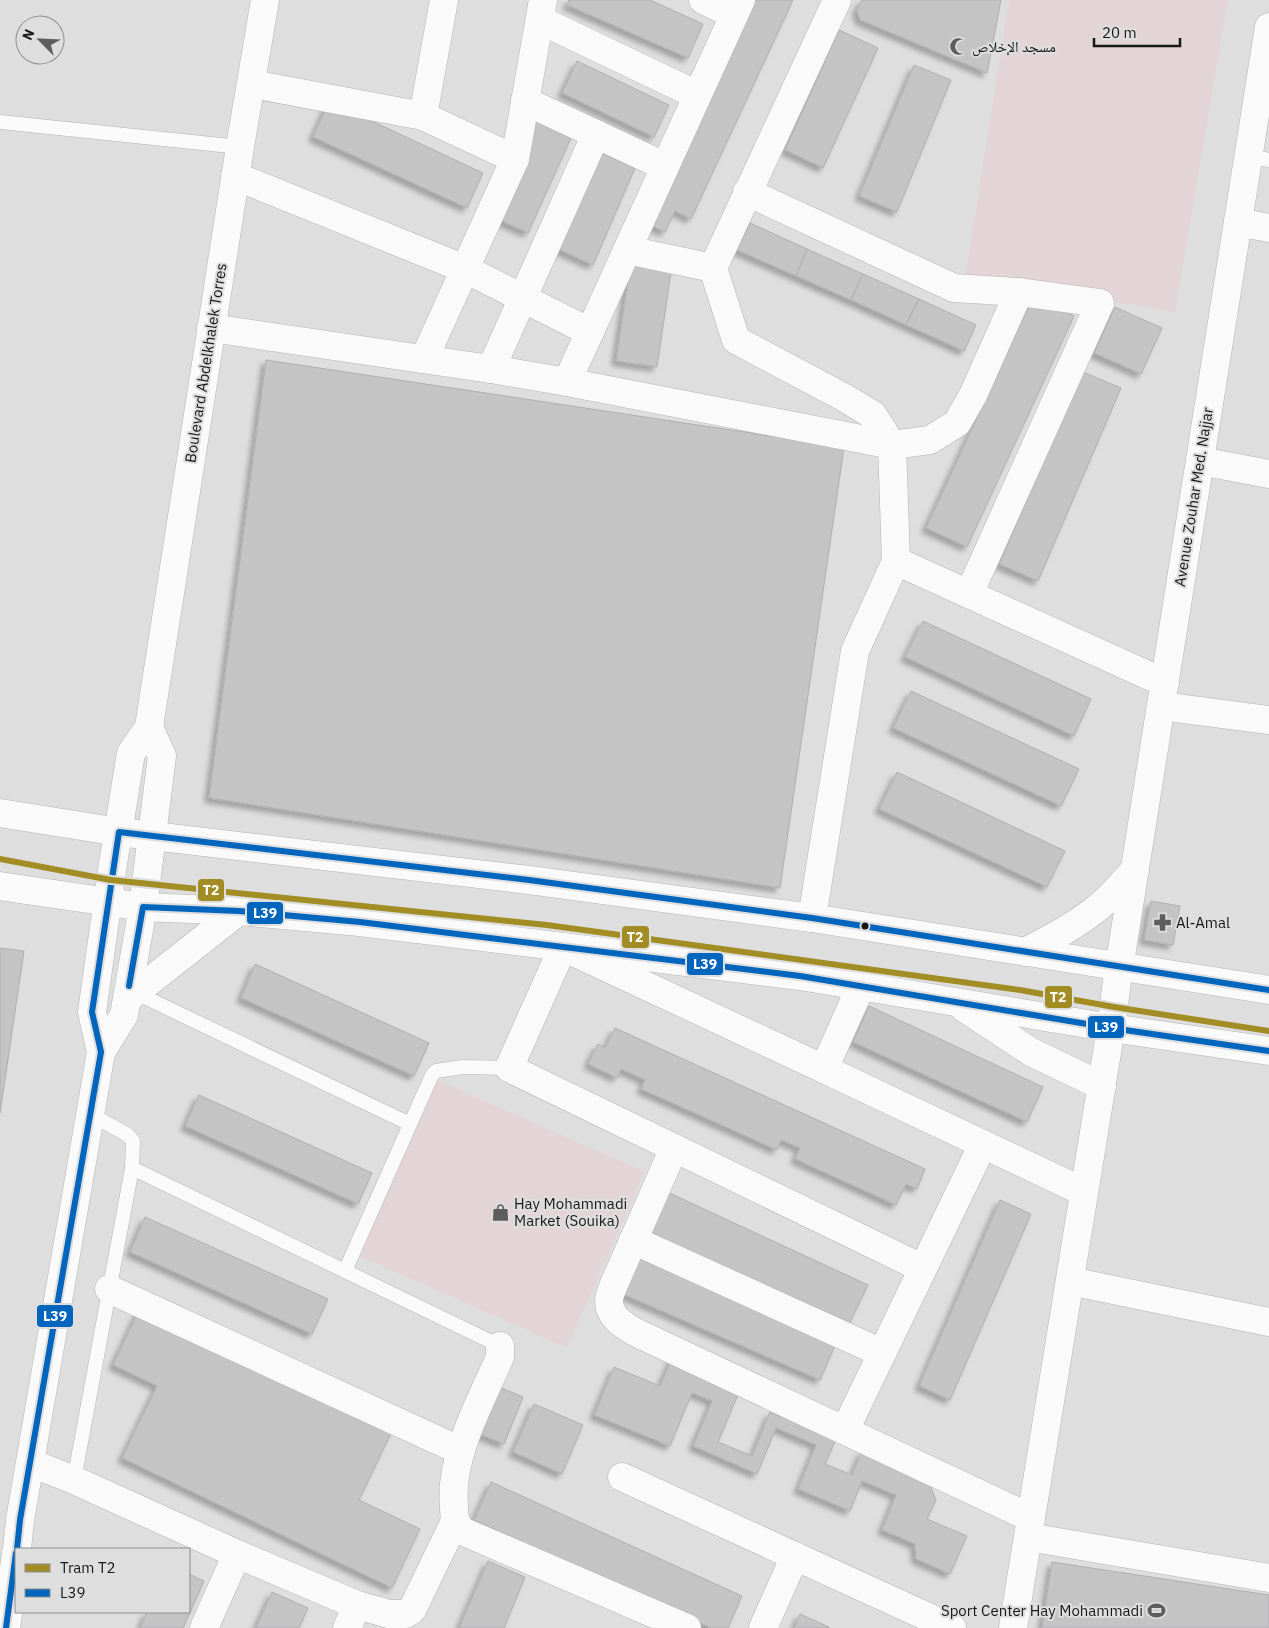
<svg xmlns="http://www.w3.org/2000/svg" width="1269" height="1628" viewBox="0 0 1269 1628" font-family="'IBM Plex Sans','Noto Naskh Arabic',sans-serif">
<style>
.commercial{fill:#e3d5d7}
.building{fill:#c4c4c5;stroke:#afafb0;filter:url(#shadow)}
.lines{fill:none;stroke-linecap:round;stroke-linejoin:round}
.lane-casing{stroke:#b4b4b5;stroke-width:15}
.street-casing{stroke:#b4b4b5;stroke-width:29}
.secondary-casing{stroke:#b4b4b5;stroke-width:29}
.lane{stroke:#fafafa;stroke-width:14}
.street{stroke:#fafafa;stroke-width:28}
.secondary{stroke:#fafafa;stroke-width:28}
.bus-1-casing{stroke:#dededf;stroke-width:10}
.bus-1{stroke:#0065bd;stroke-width:6}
.tram-1-casing{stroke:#dededf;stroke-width:10}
.tram-1{stroke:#a28d25;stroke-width:6}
.bus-dot{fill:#171717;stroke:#dededf;stroke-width:2}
.labels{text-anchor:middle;stroke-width:4;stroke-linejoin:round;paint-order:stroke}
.poi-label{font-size:15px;fill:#171717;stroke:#dededf;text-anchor:start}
.street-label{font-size:15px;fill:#171717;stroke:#dededf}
.line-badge{stroke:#dededf;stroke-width:2}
.badge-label{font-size:14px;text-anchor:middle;font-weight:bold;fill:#fff}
</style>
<defs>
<filter id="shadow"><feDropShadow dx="-4.5" dy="4.5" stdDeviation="2.5" flood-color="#0004"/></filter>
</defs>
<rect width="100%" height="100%" fill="#dededf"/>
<g class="commercial">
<polygon points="1009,0 1228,0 1175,312 965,278"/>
<polygon points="433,1078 645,1172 567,1348 355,1254"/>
</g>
<g class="building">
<polygon points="569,0 650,0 703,24 688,58 567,5"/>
<polygon points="750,0 793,0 691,219 675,211 665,232 646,223"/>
<polygon points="862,0 1001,0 987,73 860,20 857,10"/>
<polygon points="839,30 878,48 823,168 785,150"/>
<polygon points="577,61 669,105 654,137 562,93"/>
<polygon points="914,65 951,80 897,212 859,196"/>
<polygon points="329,101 483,173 467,208 313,137"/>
<polygon points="534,121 571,138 528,233 491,216"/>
<polygon points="599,152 635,168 593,265 558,249"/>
<polygon points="750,223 807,249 796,276 737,250"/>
<polygon points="807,249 863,274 851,300 796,276"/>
<polygon points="631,260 672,265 657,367 616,361"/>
<polygon points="863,274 919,299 906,325 851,300"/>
<polygon points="1033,297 1074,316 967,547 926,528"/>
<polygon points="919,299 976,325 964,351 906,325"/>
<polygon points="1115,307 1162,328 1141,374 1094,353"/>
<polygon points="266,360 844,447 780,888 209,798"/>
<polygon points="1083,372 1121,388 1038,581 999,564"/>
<polygon points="923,621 1091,699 1074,736 905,657"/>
<polygon points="911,691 1079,769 1061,806 893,728"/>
<polygon points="897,772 1065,851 1047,887 879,809"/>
<polygon points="1151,901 1180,906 1173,945 1144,940"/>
<polygon points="0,948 24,951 0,1113"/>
<polygon points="255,964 429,1043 414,1076 241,998"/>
<polygon points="869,1006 1043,1087 1027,1122 853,1042"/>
<polygon points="615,1028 925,1169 917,1189 906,1184 896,1205 795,1159 800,1148 781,1140 777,1150 641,1089 645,1080 621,1069 617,1078 588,1064 598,1044 605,1048"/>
<polygon points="199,1095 372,1173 358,1204 185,1126"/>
<polygon points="665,1191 868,1285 848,1326 647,1232"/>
<polygon points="1000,1200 1031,1214 950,1400 919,1386"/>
<polygon points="145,1217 328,1299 312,1334 130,1252"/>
<polygon points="633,1252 837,1341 820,1380 616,1291"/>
<polygon points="140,1308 393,1429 359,1500 420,1529 392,1588 122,1458 157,1386 113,1365"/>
<polygon points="672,1358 741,1387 718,1442 752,1456 770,1412 836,1439 825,1464 852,1475 862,1451 927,1478 936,1500 927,1519 967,1536 950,1574 916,1559 915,1544 882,1530 896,1495 862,1481 850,1511 798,1489 816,1445 776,1428 757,1474 693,1446 712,1401 692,1393 670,1446 594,1415 614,1367 660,1386"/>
<polygon points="492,1384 523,1397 504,1444 472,1431"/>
<polygon points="534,1404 583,1425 562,1474 513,1452"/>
<polygon points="491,1482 742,1596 728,1628 711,1628 474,1520"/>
<polygon points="488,1561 525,1577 504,1628 459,1628"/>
<polygon points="1052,1562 1269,1595 1269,1628 1042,1628"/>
<polygon points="189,1574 204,1581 183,1628 140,1628 147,1612 189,1612"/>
<polygon points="272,1592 308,1608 299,1628 256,1628"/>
<polygon points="800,1614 829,1627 829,1628 794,1628"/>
</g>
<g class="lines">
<defs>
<g id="lane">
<polyline points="0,122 240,147"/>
<polyline points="1248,156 1269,160"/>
<polyline points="136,993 410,1124"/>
<polyline points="132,1168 500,1346"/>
<polyline points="345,1271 432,1075 436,1071 463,1067 509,1068"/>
<polyline points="74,1480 132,1168 133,1141 128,1135 90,1114"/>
</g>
<g id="street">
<polyline points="703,0 734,15"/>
<polyline points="837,0 713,268 736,340 845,398 873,415 892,445 930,440 957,423 973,395 1019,292"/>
<polyline points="540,20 697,95"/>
<polyline points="252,84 423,116 515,159"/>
<polyline points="525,101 664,166"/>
<polyline points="423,116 444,0"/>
<polyline points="235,176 465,269 590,332"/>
<polyline points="747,192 954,288 1019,292 1100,303 969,594"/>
<polyline points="1238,222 1269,228"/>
<polyline points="627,250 713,268"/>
<polyline points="211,328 491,369 567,382 892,445 896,561 855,651 812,918"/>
<polyline points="424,359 515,159 543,0"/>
<polyline points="491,369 596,134"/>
<polyline points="567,382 741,0"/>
<polyline points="1200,461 1269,474"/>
<polyline points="896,561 1165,683"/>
<polyline points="1161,706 1269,720"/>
<polyline points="861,986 824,1069 1084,1192"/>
<polyline points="824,1069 563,947 509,1068 922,1268"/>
<path d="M674,1148L615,1282C613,1287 609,1295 609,1301C609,1318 625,1326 637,1333L1031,1518"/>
<polyline points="633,1240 882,1353"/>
<polyline points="1070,1281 1269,1322"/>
<polyline points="109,1289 461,1451"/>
<path d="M500,1346V1357C481,1401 449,1457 454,1506C454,1511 454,1517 456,1522C457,1525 460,1528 462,1531L687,1628"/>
<polyline points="845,1430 983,1144"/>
<polyline points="31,1463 74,1480 237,1554 357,1605 389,1614 405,1614 412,1610 455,1521"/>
<polyline points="622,1477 952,1628"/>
<polyline points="1028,1537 1269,1578"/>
<polyline points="204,1628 237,1554"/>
<polyline points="347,1628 357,1605"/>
<polyline points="763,1628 795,1556"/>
<polyline points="1013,1628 1111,1028 1117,981 1269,27"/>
</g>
<g id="secondary">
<polyline points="0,813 119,832 529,880 812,918 1269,990"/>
<polyline points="0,886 143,907 239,911 360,922 800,976 1111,1028 1269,1051"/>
<path d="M1025,952C1052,938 1079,924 1102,904C1114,894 1124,881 1135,870"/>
<polyline points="127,999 239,911"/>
<polyline points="963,1007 1031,1052 1102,1086"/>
<polyline points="101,1052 124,1015 143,907 162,756 149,727"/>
<polyline points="17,1549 20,1520 101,1052 92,1012 114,857 131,753 149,727 240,147 265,0"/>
<polyline points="6,1628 16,1553"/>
</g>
</defs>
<use href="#lane" class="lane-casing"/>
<use href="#street" class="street-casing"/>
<use href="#secondary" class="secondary-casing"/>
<use href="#lane" class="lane"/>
<use href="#street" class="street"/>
<use href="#secondary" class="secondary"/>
<defs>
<g id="bus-1">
<polyline points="129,986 143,907 239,911 360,922 800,976 1111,1028 1269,1051"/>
<polyline points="17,1549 20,1520 101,1052 92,1012 119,832 529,880 812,918 1269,990"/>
<polyline points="6,1628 16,1553"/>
</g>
</defs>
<use href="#bus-1" class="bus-1-casing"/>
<use href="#bus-1" class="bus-1"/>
<defs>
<polyline id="tram-1" points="0,859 111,880 547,925 1020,990 1114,1007 1269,1031"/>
</defs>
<use href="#tram-1" class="tram-1-casing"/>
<use href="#tram-1" class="tram-1"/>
</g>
<defs>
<symbol id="mosque-bare" viewBox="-9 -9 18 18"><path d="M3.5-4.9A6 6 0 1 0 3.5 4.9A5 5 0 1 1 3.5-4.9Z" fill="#5d5d5d" stroke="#dededf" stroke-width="2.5" paint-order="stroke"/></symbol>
<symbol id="pharmacy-bare" viewBox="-9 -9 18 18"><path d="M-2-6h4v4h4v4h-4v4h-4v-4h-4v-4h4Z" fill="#5d5d5d" stroke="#dededf" stroke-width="2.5" paint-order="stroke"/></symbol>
<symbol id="shop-bare" viewBox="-9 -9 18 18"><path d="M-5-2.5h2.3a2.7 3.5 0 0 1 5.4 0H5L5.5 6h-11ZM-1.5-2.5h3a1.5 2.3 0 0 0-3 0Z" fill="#5d5d5d" stroke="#dededf" stroke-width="2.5" paint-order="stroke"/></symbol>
<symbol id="stadium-bare" viewBox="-9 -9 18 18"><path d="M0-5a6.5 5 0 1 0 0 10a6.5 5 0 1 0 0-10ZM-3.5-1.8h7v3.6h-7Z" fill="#5d5d5d" stroke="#dededf" stroke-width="2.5" paint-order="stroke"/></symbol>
</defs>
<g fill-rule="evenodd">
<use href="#mosque-bare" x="946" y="34" width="25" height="25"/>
<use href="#pharmacy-bare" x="1150" y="910" width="25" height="25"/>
<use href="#shop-bare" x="488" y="1200" width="25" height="25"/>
<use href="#stadium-bare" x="1144" y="1598" width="25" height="25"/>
</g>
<circle class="bus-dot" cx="865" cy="926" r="4.5"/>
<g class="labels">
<g class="poi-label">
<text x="972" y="52">مسجد الإخلاص</text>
<text x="1176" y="928">Al-Amal</text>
<text x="514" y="1209">Hay Mohammadi<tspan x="514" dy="17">Market (Souika)</tspan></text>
<text x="1143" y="1616" text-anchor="end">Sport Center Hay Mohammadi</text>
</g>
<g class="street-label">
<text transform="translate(206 363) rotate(-81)" y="5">Boulevard Abdelkhalek Torres</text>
<text transform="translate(1194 497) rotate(-81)" y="5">Avenue Zouhar Med. Najjar</text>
</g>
</g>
<g class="line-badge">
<rect x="197" y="878" width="28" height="24" rx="5" fill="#a28d25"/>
<rect x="246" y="901" width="38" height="24" rx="5" fill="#0065bd"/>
<rect x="621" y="925" width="29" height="24" rx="5" fill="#a28d25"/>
<rect x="686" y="952" width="38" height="24" rx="5" fill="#0065bd"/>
<rect x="1044" y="985" width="29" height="24" rx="5" fill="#a28d25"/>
<rect x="1087" y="1015" width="38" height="24" rx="5" fill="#0065bd"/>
<rect x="36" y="1304" width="38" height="24" rx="5" fill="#0065bd"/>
</g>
<g class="badge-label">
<text x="211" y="895">T2</text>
<text x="265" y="918">L39</text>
<text x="635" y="942">T2</text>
<text x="705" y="969">L39</text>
<text x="1058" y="1002">T2</text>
<text x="1106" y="1032">L39</text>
<text x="55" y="1321">L39</text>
</g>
<rect x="15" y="1548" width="175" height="65" fill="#dededf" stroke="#8e8e8f"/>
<rect x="25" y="1564" width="25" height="8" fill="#a28d25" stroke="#8e8e8f"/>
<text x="60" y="1573" font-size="15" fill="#171717">Tram T2</text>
<rect x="25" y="1589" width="25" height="8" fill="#0065bd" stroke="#8e8e8f"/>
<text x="60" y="1598" font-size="15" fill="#171717">L39</text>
<g transform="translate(40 40) rotate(294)"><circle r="24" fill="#dededf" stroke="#8e8e8f"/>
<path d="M0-4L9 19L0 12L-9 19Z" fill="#5d5d5d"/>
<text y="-8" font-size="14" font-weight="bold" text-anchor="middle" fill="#171717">N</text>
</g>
<path d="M1094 38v8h86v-8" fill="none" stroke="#171717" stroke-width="2.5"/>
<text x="1102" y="38" font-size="15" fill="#171717" stroke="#dededf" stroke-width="4" paint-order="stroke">20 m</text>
</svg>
